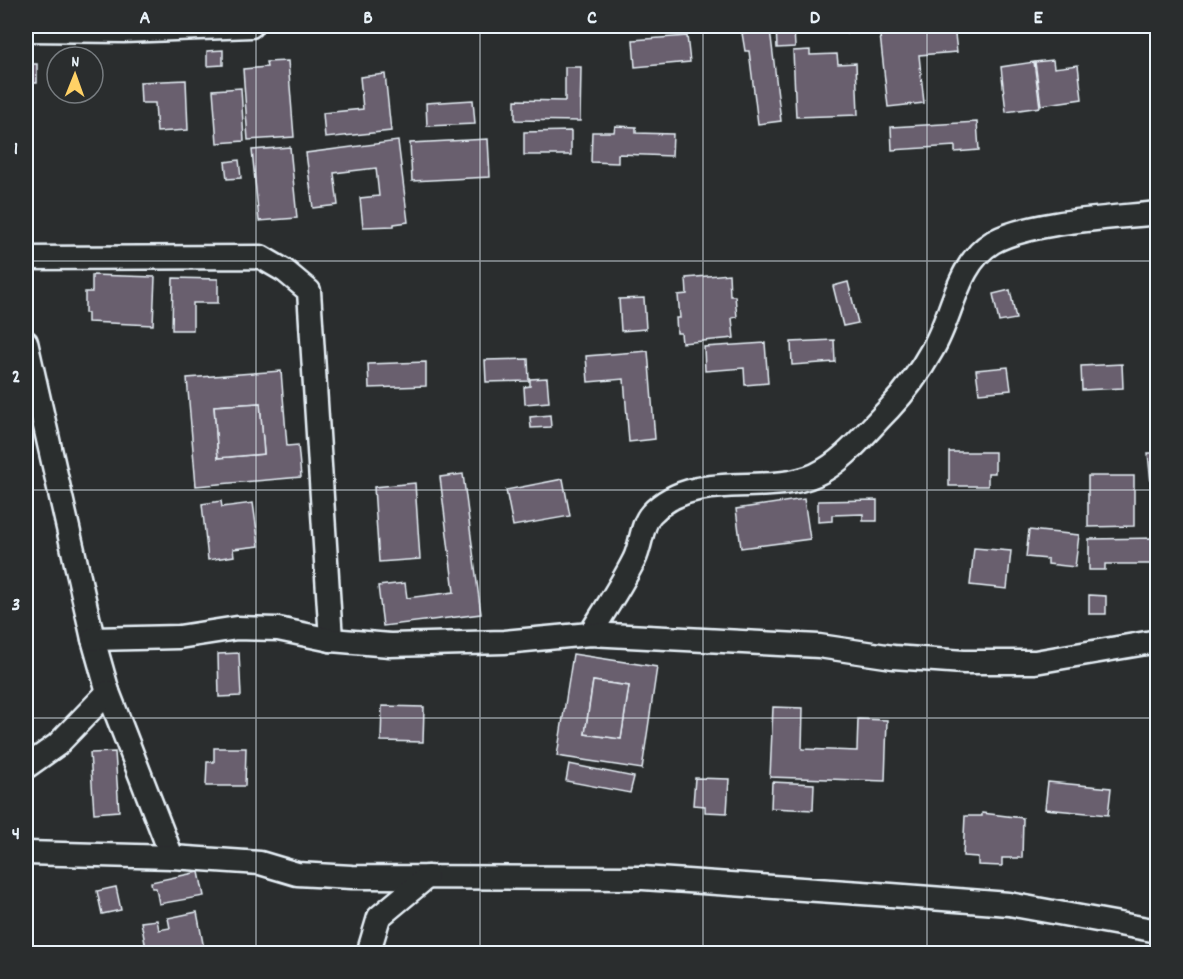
<svg xmlns="http://www.w3.org/2000/svg" width="1183" height="979" viewBox="0 0 1183 979" font-family="Dekko,sans-serif">
<style>
.building{fill:#695e6e;stroke:#e8f1f8;stroke-width:1.5;fill-rule:evenodd}
.lines{fill:none;stroke-linecap:round;stroke-linejoin:round}
.minor-casing{stroke:#e8f1f8;stroke-width:27}
.minor{stroke:#2a2d2e;stroke-width:22}
.grid{fill:none;stroke:#e8f1f8;stroke-width:1.5;stroke-opacity:0.55}
.neatline{fill:none;stroke:#e8f1f8;stroke-width:2}
.grid-label{font-size:20px;text-anchor:middle;font-weight:bold;fill:#e8f1f8}
</style>
<rect width="100%" height="100%" fill="#2a2d2e"/>
<filter id="ink" filterUnits="userSpaceOnUse"><feTurbulence type="fractalNoise" baseFrequency=".0167" numOctaves="2"/><feDisplacementMap in="SourceGraphic" scale="12" xChannelSelector="R" yChannelSelector="G"/><feConvolveMatrix kernelMatrix="1 2 1 2 8 2 1 2 1" color-interpolation-filters="sRGB"/></filter>
<g filter="url(#ink)">
<g class="building">
<polygon points="776,26 788,26 788,31 794,30 795,47 777,48"/>
<polygon points="837,26 854,26 854,27 846,33 841,32"/>
<polygon points="879,26 954,26 957,52 919,55 924,103 888,107"/>
<polygon points="770,29 781,121 758,124 749,51 745,51 742,33"/>
<polygon points="687,36 690,62 635,67 633,40"/>
<polygon points="223,50 223,65 207,66 207,51"/>
<polygon points="810,50 810,55 837,54 838,64 856,63 858,115 796,117 793,51"/>
<polygon points="1053,60 1054,68 1078,65 1082,99 1041,105 1035,62"/>
<polygon points="288,61 294,137 248,140 243,69 267,67 266,62"/>
<polygon points="1034,62 1040,107 1006,112 1001,67"/>
<rect x="26" y="64" width="11" height="19"/>
<polygon points="565,67 581,67 580,121 515,120 515,100 565,101"/>
<polygon points="385,74 391,131 325,138 323,113 363,109 360,77"/>
<polygon points="186,80 188,130 157,132 155,103 141,103 140,82"/>
<polygon points="241,88 244,141 217,143 213,90"/>
<polygon points="473,100 475,124 427,126 426,103"/>
<polygon points="977,122 979,150 955,152 955,146 892,150 891,127"/>
<polygon points="615,126 636,127 636,133 673,134 672,156 618,154 618,163 591,162 592,132 614,132"/>
<polygon points="571,131 571,155 524,155 524,132"/>
<polygon points="488,139 490,177 412,181 410,143"/>
<polygon points="398,141 408,222 394,224 394,226 363,227 360,198 379,196 376,168 334,173 338,205 313,208 306,153"/>
<polygon points="290,147 297,218 259,221 252,150"/>
<polygon points="239,160 241,178 227,179 225,162"/>
<polygon points="729,274 730,296 735,296 737,317 732,318 734,338 682,343 681,333 677,333 676,318 680,318 678,295 687,294 686,278"/>
<polygon points="92,275 155,277 153,325 88,322 88,313 85,313 85,292 92,292"/>
<polygon points="173,278 218,279 218,303 193,303 193,330 172,330"/>
<polygon points="848,282 858,323 843,326 833,286"/>
<polygon points="1010,290 1016,319 999,322 993,294"/>
<polygon points="644,298 646,329 621,331 619,299"/>
<polygon points="834,340 835,362 792,365 791,342"/>
<polygon points="765,343 768,383 745,385 744,368 705,371 704,347"/>
<polygon points="648,351 655,439 629,442 624,379 588,382 586,356"/>
<polygon points="528,359 529,381 486,382 485,360"/>
<polygon points="426,362 426,386 369,388 368,364"/>
<polygon points="1122,364 1123,388 1082,390 1081,366"/>
<polygon points="1008,367 1011,390 979,393 976,370"/>
<path d="M281,371L287,446L298,445L301,477L196,486L187,378ZM260,403L264,454L218,458L214,406Z"/>
<polygon points="547,378 549,402 525,404 524,387 530,386 530,379"/>
<polygon points="260,403 264,454 218,458 214,406"/>
<polygon points="550,415 551,427 531,428 530,417"/>
<polygon points="949,452 995,452 995,473 988,473 988,486 949,486"/>
<polygon points="1148,453 1158,453 1158,483 1151,483"/>
<polygon points="463,474 481,614 383,626 378,586 405,583 407,598 454,592 440,477"/>
<polygon points="1088,476 1134,476 1134,526 1088,527"/>
<polygon points="563,479 570,516 513,526 506,490"/>
<polygon points="415,483 420,559 379,562 374,487"/>
<polygon points="804,499 810,539 741,548 736,509"/>
<polygon points="877,500 877,521 863,521 863,514 832,515 832,521 818,522 818,501"/>
<polygon points="221,501 222,507 253,503 259,546 233,549 234,556 208,560 202,504"/>
<polygon points="1029,530 1079,535 1075,567 1048,564 1048,559 1026,557"/>
<polygon points="1158,538 1158,564 1105,564 1105,570 1089,570 1089,539"/>
<polygon points="974,548 1011,551 1007,589 970,585"/>
<polygon points="1089,595 1106,596 1106,614 1089,614"/>
<polygon points="239,653 241,696 219,697 218,654"/>
<path d="M573,654L657,667L642,769L557,756ZM593,681L629,686L621,739L585,734Z"/>
<polygon points="593,681 629,686 621,739 585,734"/>
<polygon points="382,706 424,707 423,742 381,741"/>
<polygon points="773,707 803,708 802,749 857,751 858,719 887,720 885,781 770,777"/>
<polygon points="214,748 246,748 245,786 206,786 207,762 214,762"/>
<polygon points="115,752 119,811 94,813 90,753"/>
<polygon points="569,764 634,777 630,793 566,781"/>
<polygon points="695,778 729,779 727,813 705,812 705,806 693,805"/>
<polygon points="772,782 814,784 813,810 771,808"/>
<polygon points="1048,782 1111,788 1108,815 1045,809"/>
<polygon points="982,813 1023,818 1022,858 1002,858 1002,866 978,865 978,857 963,856 965,816 982,816"/>
<polygon points="199,872 204,896 159,904 156,888 152,888 151,882"/>
<polygon points="116,887 121,910 102,914 97,891"/>
<polygon points="197,912 205,954 147,954 141,922 157,920 159,930 170,928 168,918"/>
</g>
<g class="lines">
<defs>
<g id="minor">
<polyline points="26,30 124,31 251,26"/>
<polyline points="26,258 261,257 285,271 309,291 331,640"/>
<polyline points="26,342 93,639 108,692 172,857"/>
<path d="M590,634C605,610 621,586 634,560C641,547 641,525 651,514C694,468 765,497 815,475C844,462 867,431 889,409C905,392 921,370 932,350C953,316 956,264 993,242C1031,221 1113,218 1158,213"/>
<polyline points="93,639 179,637 237,628 278,629 331,640 390,645 504,642 590,634 819,646 893,657 964,662 1035,662 1158,641"/>
<polyline points="26,767 57,745 108,692"/>
<polyline points="26,853 172,857 260,863 297,874 352,877 643,878 891,895 1009,904 1158,931"/>
<polyline points="368,954 379,917 427,877"/>
</g>
</defs>
<use href="#minor" class="minor-casing"/>
<use href="#minor" class="minor"/>
</g>
</g>
<path class="grid" d="M256,26V954M480,26V954M703,26V954M927,26V954M26,261H1158M26,490H1158M26,718H1158"/>
<rect width="1183" height="979" fill="none" stroke="#2a2d2e" stroke-width="66"/>
<g transform="translate(75 75) rotate(1)"><circle r="28" fill="#2a2d2e" stroke="#767b7f" stroke-width="1.5"/>
<path d="M0-4.5L10 22L0 15L-10 22Z" fill="#ffd166"/>
<text y="-9" font-size="16" font-weight="bold" text-anchor="middle" fill="#e8f1f8">N</text>
</g>
<rect x="33" y="33" width="1117" height="913" class="neatline"/>
<g class="grid-label">
<text x="145" y="23">A</text>
<text x="368" y="23">B</text>
<text x="592" y="23">C</text>
<text x="815" y="23">D</text>
<text x="1038" y="23">E</text>
<text x="16" y="154">1</text>
<text x="16" y="382">2</text>
<text x="16" y="610">3</text>
<text x="16" y="839">4</text>
</g>
</svg>
